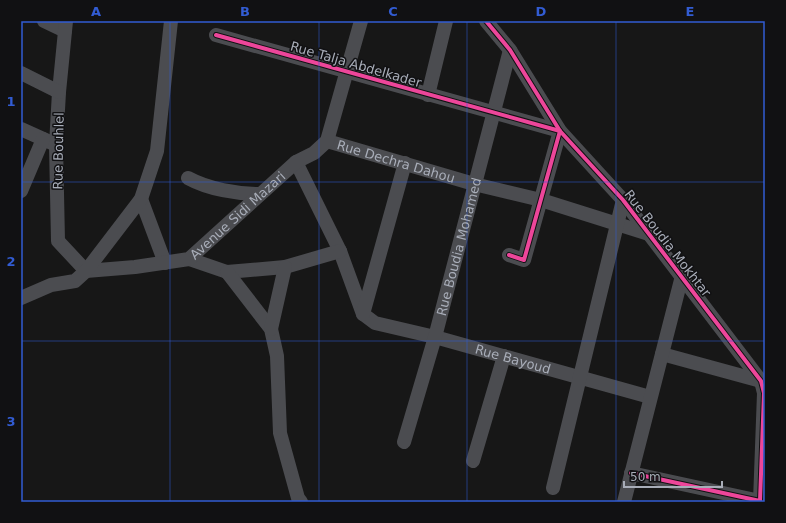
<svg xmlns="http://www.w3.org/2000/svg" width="786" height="523" viewBox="0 0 786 523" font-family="'DejaVu Sans',sans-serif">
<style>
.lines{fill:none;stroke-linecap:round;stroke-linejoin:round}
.minor{stroke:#4b4c50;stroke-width:14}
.cycleway-casing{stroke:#111113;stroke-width:6}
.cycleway{stroke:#ed469a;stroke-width:4}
.grid{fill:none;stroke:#325cd3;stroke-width:1;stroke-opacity:0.55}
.labels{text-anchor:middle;stroke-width:3;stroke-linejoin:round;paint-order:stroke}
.street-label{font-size:13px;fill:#a8adb8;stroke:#111113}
.neatline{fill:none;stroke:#325cd3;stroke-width:1.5}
.grid-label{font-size:13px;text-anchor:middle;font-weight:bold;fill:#325cd3}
</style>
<rect width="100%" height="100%" fill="#171717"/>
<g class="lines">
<g class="minor">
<polyline points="44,21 65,31"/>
<polyline points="66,21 59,92 56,145 58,241 86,271"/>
<polyline points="486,21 510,50 560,131 623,200 761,381 764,393 760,501 631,473"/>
<polyline points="216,35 560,131 524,260 509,255"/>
<polyline points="21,73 59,92"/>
<polyline points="428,95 446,21"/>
<polyline points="21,129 52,143"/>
<path id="s1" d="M327,141L474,184L541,200L649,234"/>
<path id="s2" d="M296,162L340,251L363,314L375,323L435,337L650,397"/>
<path d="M188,178C208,189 237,194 260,194"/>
<polyline points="21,191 43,139"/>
<polyline points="141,199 165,263"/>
<polyline points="189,259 227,272 285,267 340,251"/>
<path id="s3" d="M86,271L135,267L189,259L296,162L314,153L327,141L361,21"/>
<polyline points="227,272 271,329 277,356 280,433 298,498 301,502"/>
<polyline points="21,298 51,285 75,281 86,271 141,199 157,151 171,21"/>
<polyline points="363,314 405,163"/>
<polyline points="271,329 285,267"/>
<polyline points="662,354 761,381"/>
<path id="s4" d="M404,442L435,337L510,50"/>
<polyline points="473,461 504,356"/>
<polyline points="553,488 623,200"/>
<polyline points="624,502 682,276"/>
</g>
<defs>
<g id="cycleway">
<polyline points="486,21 510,50 560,131 623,200 761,381 764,393 760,501 631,473"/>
<polyline points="216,35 560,131 524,260 509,255"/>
</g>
</defs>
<use href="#cycleway" class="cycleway-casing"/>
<use href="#cycleway" class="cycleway"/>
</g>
<path class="grid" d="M170,21V502M319,21V502M467,21V502M616,21V502M21,182H765M21,341H765"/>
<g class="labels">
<g class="street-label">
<text transform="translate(356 64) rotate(16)" y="5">Rue Talja Abdelkader</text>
<text transform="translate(58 151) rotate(-89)" y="5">Rue Bouhlel</text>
<text dy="5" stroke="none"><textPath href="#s1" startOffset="72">Rue Dechra Dahou</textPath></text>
<text dy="5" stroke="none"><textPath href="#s3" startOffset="169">Avenue Sidi Mazari</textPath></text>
<text transform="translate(668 243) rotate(52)" y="5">Rue Boudia Mokhtar</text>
<text dy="5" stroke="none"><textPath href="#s4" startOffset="203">Rue Boudia Mohamed</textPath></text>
<text dy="5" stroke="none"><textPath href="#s2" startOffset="324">Rue Bayoud</textPath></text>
</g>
</g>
<rect width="786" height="523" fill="none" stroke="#111113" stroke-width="44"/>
<path d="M624 481v6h98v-6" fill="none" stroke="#a8adb8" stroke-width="2"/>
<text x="630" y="481" font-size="12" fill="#a8adb8" stroke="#111113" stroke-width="3" paint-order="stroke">50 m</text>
<rect x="22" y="22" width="742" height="479" class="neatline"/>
<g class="grid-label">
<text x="96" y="16">A</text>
<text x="245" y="16">B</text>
<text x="393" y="16">C</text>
<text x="541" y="16">D</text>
<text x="690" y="16">E</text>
<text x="11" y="106">1</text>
<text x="11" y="266">2</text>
<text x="11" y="426">3</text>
</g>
</svg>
